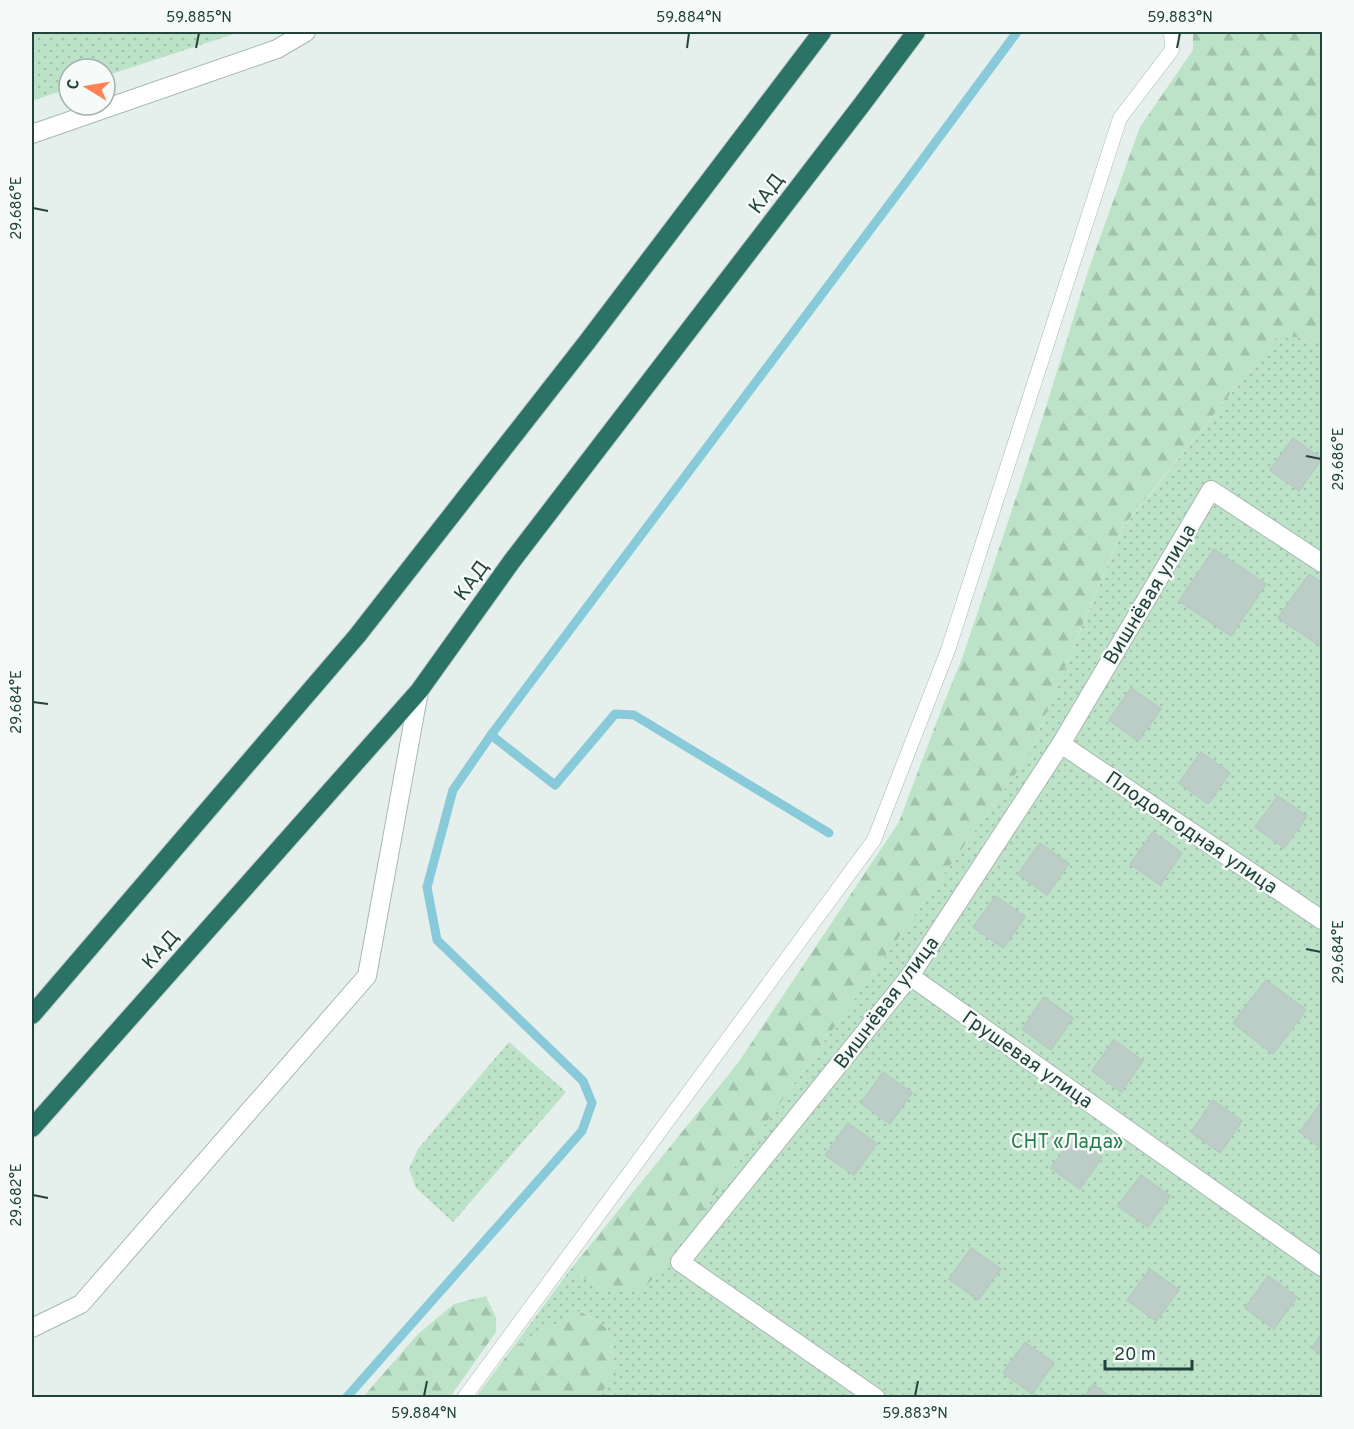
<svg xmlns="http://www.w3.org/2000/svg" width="1354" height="1429" viewBox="0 0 1354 1429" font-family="Overpass,sans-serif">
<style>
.green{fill:url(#green-dots)}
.forest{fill:url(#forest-firs)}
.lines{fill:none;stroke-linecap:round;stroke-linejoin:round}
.stream{stroke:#88cad9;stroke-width:9}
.building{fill:#bccdc7;stroke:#b6cac2;stroke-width:1.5}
.lane-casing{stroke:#a7b8b3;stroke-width:15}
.street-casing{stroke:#a7b8b3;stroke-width:20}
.highway-casing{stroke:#c1cac8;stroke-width:20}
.lane{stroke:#fff;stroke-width:14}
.street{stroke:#fff;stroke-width:18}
.highway{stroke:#2a7366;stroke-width:18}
.ticks{fill:none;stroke:#22433b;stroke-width:2}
.labels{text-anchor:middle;stroke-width:5;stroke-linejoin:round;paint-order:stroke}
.street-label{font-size:20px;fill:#22433b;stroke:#f6fbf9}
.park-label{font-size:20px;fill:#277e4c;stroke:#f6fbf9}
.neatline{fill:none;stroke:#22433b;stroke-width:2}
.ticks-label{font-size:15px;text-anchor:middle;fill:#22433b}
</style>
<defs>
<pattern id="green-dots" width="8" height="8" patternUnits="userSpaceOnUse" patternTransform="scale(1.5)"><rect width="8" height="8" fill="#bce2c7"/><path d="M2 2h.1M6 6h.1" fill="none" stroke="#a1c3ac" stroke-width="1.8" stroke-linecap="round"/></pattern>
<pattern id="forest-firs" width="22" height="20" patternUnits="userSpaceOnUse" patternTransform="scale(1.5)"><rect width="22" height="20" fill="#bce2c7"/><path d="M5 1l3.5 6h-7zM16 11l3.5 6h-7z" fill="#a1c3ac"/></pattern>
</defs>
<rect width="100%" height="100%" fill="#e5efeb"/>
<g class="green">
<polygon points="32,32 240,32 105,76 105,69 69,69 69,88 32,101"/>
<polygon points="1278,335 1322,341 1322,1397 598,1397 616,1374 607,1328 581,1311 513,1347 570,1270 604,1290 660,1271 1029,755 1123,528"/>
<polygon points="509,1042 566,1092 453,1222 416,1188 409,1169 418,1149"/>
</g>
<g class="forest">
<polygon points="1193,32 1322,32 1322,341 1278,335 1123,527 1029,755 660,1271 641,1291 604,1290 570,1270 738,1063 899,822 943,705 962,659 1042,420 1088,271 1140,127 1193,50"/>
<polygon points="486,1296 496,1318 496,1332 450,1397 363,1397 418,1334 454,1304"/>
<polygon points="580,1311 607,1328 616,1375 598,1397 476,1397 513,1347"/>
</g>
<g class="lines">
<g class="stream">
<polyline points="491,735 555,785 615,714 634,715 829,833"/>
<polyline points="346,1398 582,1131 592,1103 583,1081 437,940 427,887 453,790 491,735 906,182 1017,32"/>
</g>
</g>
<g class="building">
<polygon points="1293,438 1322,459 1299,491 1270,470"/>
<polygon points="1214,549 1266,584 1231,636 1179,601"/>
<polygon points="1309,574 1322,583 1322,647 1278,618"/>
<polygon points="1131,688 1161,709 1138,741 1109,720"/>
<polygon points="1201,752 1230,773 1208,804 1179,783"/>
<polygon points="1278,796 1307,816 1284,848 1255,827"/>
<polygon points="1153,832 1182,853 1160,885 1130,864"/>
<polygon points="1040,843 1069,864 1047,895 1018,874"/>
<polygon points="996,896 1025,917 1003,948 973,927"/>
<polygon points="1266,980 1306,1010 1273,1054 1233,1023"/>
<polygon points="1044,997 1073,1018 1051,1050 1022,1029"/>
<polygon points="1114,1040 1143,1061 1121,1092 1092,1071"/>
<polygon points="883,1072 912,1093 890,1124 861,1103"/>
<polygon points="1213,1100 1242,1121 1220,1153 1191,1132"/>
<polygon points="1322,1101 1322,1149 1300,1132"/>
<polygon points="848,1123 877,1144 854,1175 825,1155"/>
<polygon points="1074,1136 1102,1157 1080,1189 1051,1168"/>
<polygon points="1141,1175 1170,1196 1148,1227 1118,1206"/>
<polygon points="971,1248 1001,1269 978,1300 949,1279"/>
<polygon points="1150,1269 1179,1290 1156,1321 1127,1300"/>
<polygon points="1268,1276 1297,1297 1274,1329 1245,1308"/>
<polygon points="1322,1333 1322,1355 1312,1348"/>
<polygon points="1025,1342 1054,1363 1032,1394 1003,1373"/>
<polygon points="1093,1384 1112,1398 1084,1398"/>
</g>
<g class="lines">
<defs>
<polyline id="lane" points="464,1398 874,840 948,650 1120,118 1172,50 1171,32"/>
<g id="street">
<polyline points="32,134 277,49 306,32"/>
<polyline points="1061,744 1322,920"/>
<polyline points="910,976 1322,1267"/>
<polyline points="32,1328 81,1304 367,976 419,691"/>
<polyline points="876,1398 680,1262 910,976 1061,744 1211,490 1322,563"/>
</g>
<g id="highway">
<polyline points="32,1015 357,636 587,342 822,32"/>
<polyline points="32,1128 419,691 512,561 863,103 916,32"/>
</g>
</defs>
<use href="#lane" class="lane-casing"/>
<use href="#street" class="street-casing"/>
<use href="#highway" class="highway-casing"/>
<use href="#lane" class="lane"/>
<use href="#street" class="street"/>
<use href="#highway" class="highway"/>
</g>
<path class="ticks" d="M196,48L199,33M687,48L689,33M1177,48L1180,33M33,208L48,211M1306,456L1321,459M33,702L48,704M1306,949L1321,952M33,1195L48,1198M424,1396L427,1381M915,1396L918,1381"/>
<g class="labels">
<g class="street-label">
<text transform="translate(766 193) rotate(-53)" y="7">КАД</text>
<text transform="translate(471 580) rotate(-54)" y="7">КАД</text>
<text transform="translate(1149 594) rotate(-59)" y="7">Вишнёвая улица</text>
<text transform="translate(1192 832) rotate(34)" y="7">Плодоягодная улица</text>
<text transform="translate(160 949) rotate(-48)" y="7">КАД</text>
<text transform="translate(886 1002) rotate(-53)" y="7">Вишнёвая улица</text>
<text transform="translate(1028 1059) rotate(35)" y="7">Грушевая улица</text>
</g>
<g class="park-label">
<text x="1067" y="1148">СНТ «Лада»</text>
</g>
</g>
<rect width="1354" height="1429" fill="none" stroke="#f6fbf9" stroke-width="66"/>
<g transform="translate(87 87) rotate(281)"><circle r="28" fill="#f6fbf9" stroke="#a1b1ad" stroke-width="1.5"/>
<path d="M0-4.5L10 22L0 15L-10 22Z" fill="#fe8253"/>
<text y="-9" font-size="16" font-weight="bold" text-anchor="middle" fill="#22433b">С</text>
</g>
<path d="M1105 1360v9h87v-9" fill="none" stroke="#22433b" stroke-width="3"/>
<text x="1114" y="1360" font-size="18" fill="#22433b" stroke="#f6fbf9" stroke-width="4.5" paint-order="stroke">20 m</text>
<rect x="33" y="33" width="1288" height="1363" class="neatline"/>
<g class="ticks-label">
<text x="199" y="22">59.885°N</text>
<text x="689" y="22">59.884°N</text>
<text x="1180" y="22">59.883°N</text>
<text transform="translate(16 208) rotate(-90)" y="5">29.686°E</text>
<text transform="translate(1338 459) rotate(-90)" y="5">29.686°E</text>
<text transform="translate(16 702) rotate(-90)" y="5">29.684°E</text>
<text transform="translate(1338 952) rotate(-90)" y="5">29.684°E</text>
<text transform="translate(16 1195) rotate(-90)" y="5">29.682°E</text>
<text x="424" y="1418">59.884°N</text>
<text x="915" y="1418">59.883°N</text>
</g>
</svg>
